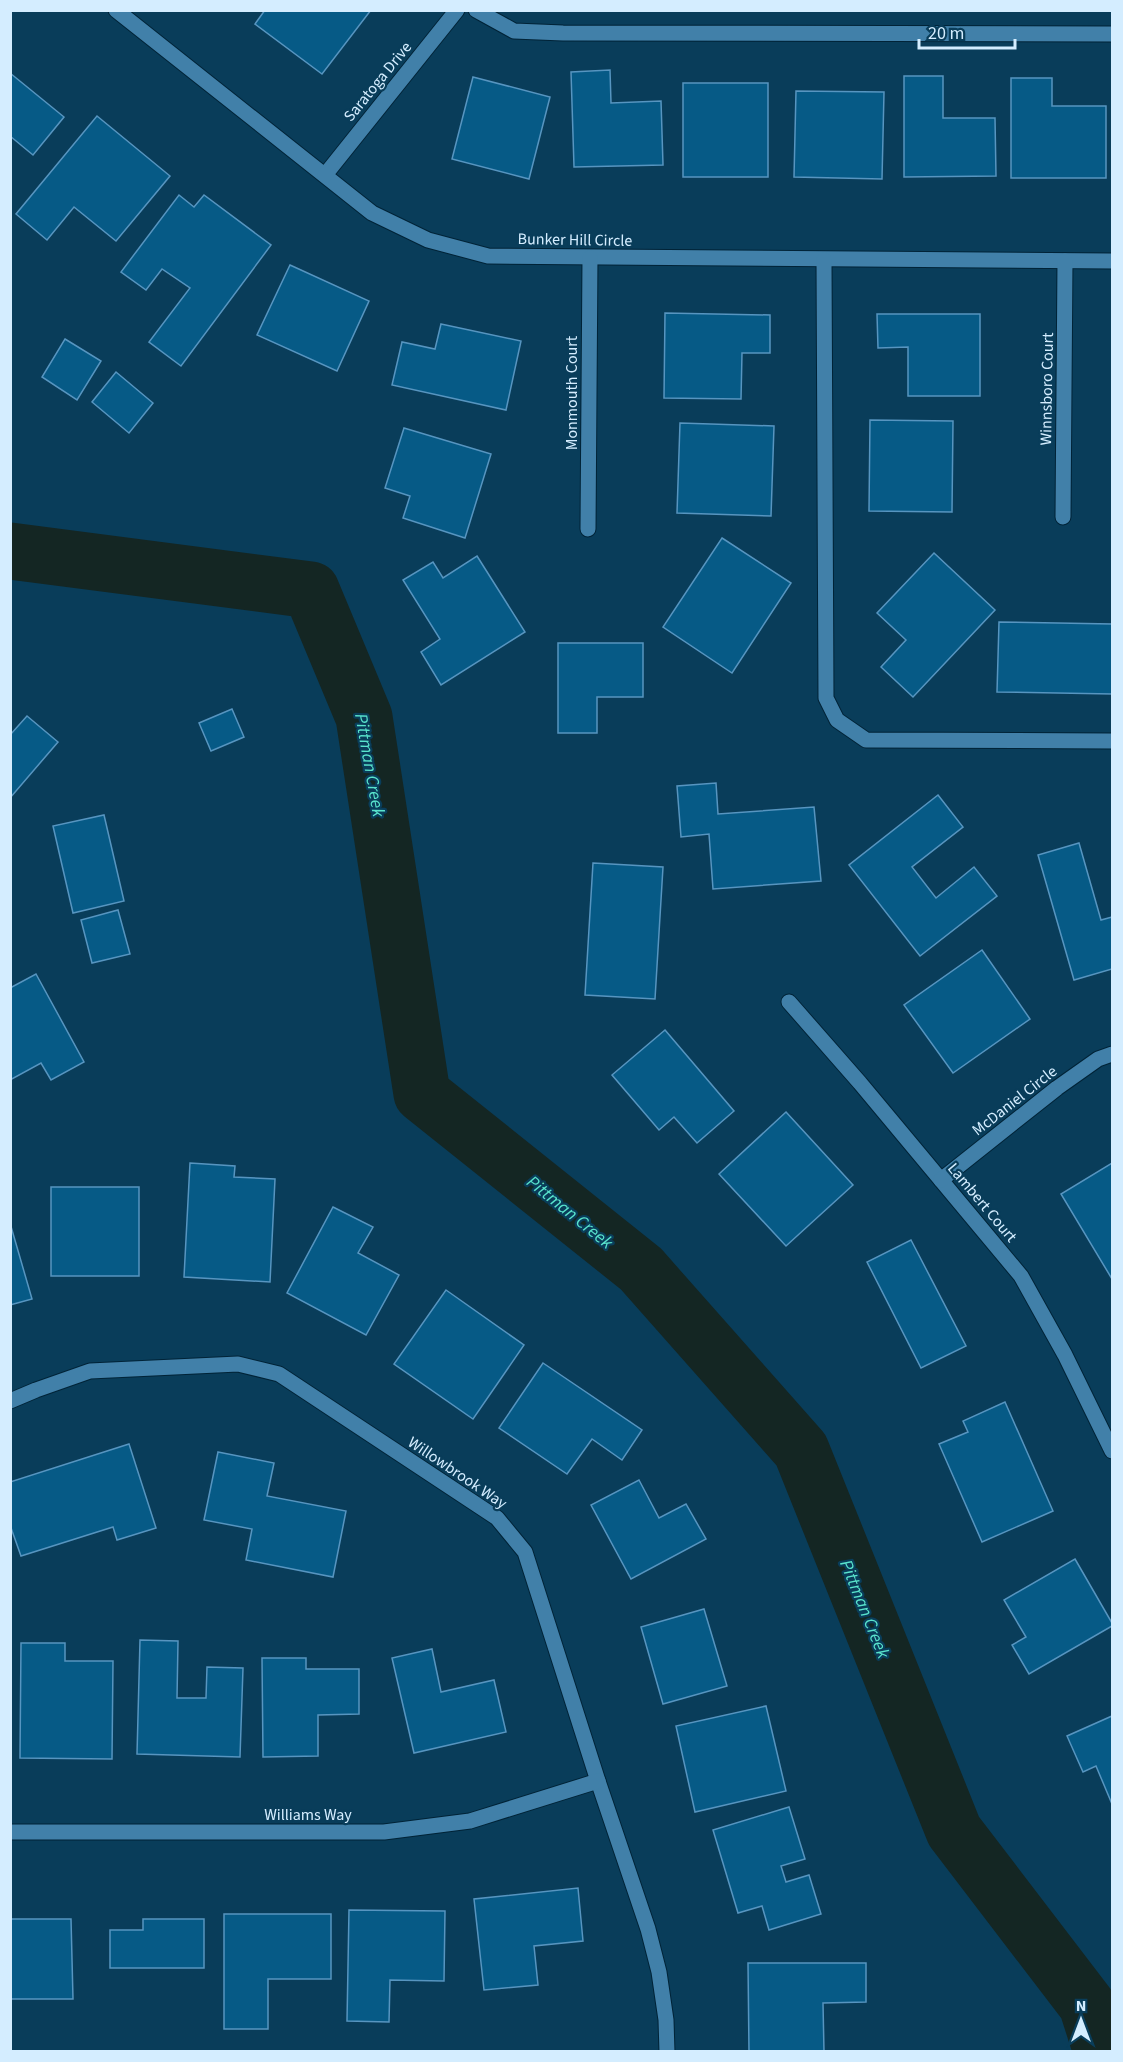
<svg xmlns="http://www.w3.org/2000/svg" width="1123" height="2062" viewBox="0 0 1123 2062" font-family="'Source Sans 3',sans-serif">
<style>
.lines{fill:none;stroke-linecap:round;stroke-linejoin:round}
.river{stroke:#142623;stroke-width:57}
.building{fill:#065a86;stroke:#5795c0;stroke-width:1.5}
.minor-casing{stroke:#012337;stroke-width:17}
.minor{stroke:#4180a9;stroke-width:15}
.labels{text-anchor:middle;stroke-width:4.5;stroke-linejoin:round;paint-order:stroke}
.street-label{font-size:16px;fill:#d4edff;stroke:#093d5a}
.water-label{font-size:18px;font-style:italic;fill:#59e3cc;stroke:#093d5a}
</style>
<rect width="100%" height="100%" fill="#093d5a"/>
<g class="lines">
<polyline class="river" points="10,551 311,590 364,717 422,1094 641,1269 801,1450 954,1831 1087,2005 1102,2052"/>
</g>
<g class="building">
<polygon points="265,10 371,10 322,74 255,24"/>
<polygon points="610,70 611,103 661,101 663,165 574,167 571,72"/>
<polygon points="10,73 64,117 33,155 10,136"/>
<polygon points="904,76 943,76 943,118 995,118 996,176 904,177"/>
<polygon points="473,77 550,97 529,179 452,159"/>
<polygon points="1011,78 1052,78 1052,106 1106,106 1106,178 1011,178"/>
<rect x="683" y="83" width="85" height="94"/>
<polygon points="796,91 884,92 882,179 794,177"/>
<polygon points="97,116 170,176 116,241 74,207 47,240 16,214"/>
<polygon points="179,195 194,207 204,195 271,245 181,366 149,342 190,288 162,269 146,290 121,272"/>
<polygon points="290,265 369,301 337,371 257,335"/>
<polygon points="665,313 770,315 770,353 742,353 741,399 664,398"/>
<polygon points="877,314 980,314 980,396 908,396 908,347 878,348"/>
<polygon points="441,324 521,341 506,410 392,385 402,342 435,349"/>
<polygon points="65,339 101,361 77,400 42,377"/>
<polygon points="116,372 153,403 129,433 92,402"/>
<polygon points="870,420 953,421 952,512 869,511"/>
<polygon points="680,423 774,426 771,516 677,513"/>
<polygon points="404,428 491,454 465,538 403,518 410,496 385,488"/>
<polygon points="722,538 791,583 732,673 663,627"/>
<polygon points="934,553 995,610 913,697 881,667 906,640 877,613"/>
<polygon points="477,556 525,632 441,685 421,652 440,639 403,580 433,562 443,578"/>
<polygon points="999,622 1112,624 1112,694 997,692"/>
<polygon points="558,643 643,643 643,697 597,697 597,733 558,733"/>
<polygon points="232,709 244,737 211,751 199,723"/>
<polygon points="27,716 58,742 10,798 10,735"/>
<polygon points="716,783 718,814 814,807 821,881 713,889 709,834 681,837 677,786"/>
<polygon points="938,795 963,827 912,867 936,898 974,867 997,896 920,956 849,865"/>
<polygon points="104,815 124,901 73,913 53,826"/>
<polygon points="1079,843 1101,920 1112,917 1112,969 1074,980 1038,855"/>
<polygon points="593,863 663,867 655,999 585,995"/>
<polygon points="118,910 130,954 92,963 81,920"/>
<polygon points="982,950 1030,1019 953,1073 904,1005"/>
<polygon points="36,974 84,1062 51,1080 41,1063 10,1080 10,988"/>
<polygon points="665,1030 734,1111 697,1143 674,1117 659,1130 612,1075"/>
<polygon points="786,1112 853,1185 786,1246 719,1174"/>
<polygon points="190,1163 235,1166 234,1177 275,1179 270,1282 184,1277"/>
<polygon points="1112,1163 1112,1279 1061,1194"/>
<rect x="51" y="1187" width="88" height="89"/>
<polygon points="333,1207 373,1227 358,1253 399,1275 366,1335 287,1293"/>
<polygon points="10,1223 32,1299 10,1305"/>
<polygon points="911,1240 966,1346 921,1368 867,1262"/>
<polygon points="446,1290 524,1345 473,1419 394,1364"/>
<polygon points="543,1363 642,1430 622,1460 592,1439 567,1474 499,1428"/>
<polygon points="1005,1402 1053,1511 982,1542 939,1444 968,1432 963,1421"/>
<polygon points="129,1444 156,1528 117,1540 113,1527 21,1556 10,1525 10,1482"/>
<polygon points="218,1452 274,1463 267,1496 346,1511 333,1577 246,1560 252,1529 204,1520"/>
<polygon points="639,1480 659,1518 686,1504 706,1539 631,1579 591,1505"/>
<polygon points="1075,1559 1112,1623 1112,1626 1029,1674 1012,1645 1026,1637 1004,1600"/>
<polygon points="704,1609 727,1686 663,1704 641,1627"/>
<polygon points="140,1640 178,1641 177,1698 206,1698 207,1667 243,1668 240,1757 137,1754"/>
<polygon points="21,1643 65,1643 65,1661 113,1661 112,1759 20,1758"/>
<polygon points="432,1649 441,1692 494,1680 506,1732 414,1753 392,1658"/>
<polygon points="262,1658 306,1658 306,1669 359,1669 359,1714 318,1715 318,1756 263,1757"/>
<polygon points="766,1706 786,1791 695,1812 676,1726"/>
<polygon points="1112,1716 1112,1804 1096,1766 1083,1772 1067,1736"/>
<polygon points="789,1807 805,1859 781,1866 786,1882 809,1875 821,1914 769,1930 762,1906 738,1913 713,1830"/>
<polygon points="578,1888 583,1941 534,1946 538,1985 484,1990 474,1899"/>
<polygon points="349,1910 445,1911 444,1981 390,1980 389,2022 347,2021"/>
<polygon points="224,1914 331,1914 331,1979 268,1979 268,2029 224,2029"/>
<polygon points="10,1919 71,1919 73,1999 10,1999"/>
<polygon points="143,1919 204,1919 204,1968 110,1968 110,1930 143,1930"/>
<polygon points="748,1963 866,1963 866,2002 823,2003 824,2052 749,2052"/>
</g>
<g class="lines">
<defs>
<g id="minor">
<polyline points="116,10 372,213 428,240 488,256 1112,261"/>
<polyline points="476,10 514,31 563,33 1112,34"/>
<polyline points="325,175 457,10"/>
<polyline points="824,260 826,698 837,720 866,740 1112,741"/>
<polyline points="1063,517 1065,261"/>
<polyline points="588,529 590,258"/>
<polyline points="789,1002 860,1083 1021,1276 1065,1355 1112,1451"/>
<polyline points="941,1180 1057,1088 1098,1059 1112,1054"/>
<polyline points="10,1401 36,1390 90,1371 238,1364 279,1374 497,1518 525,1552 598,1781 648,1929 659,1972 666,2020 667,2052"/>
<polyline points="10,1832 384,1832 470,1821 598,1781"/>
</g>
</defs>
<use href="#minor" class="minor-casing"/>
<use href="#minor" class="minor"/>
</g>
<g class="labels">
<g class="street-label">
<text transform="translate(377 81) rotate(-51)" y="6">Saratoga Drive</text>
<text transform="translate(575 239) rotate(1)" y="6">Bunker Hill Circle</text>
<text transform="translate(1046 389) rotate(-89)" y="6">Winnsboro Court</text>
<text transform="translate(571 393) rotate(-90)" y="6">Monmouth Court</text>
<text transform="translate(1014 1100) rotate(-38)" y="6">McDaniel Circle</text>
<text transform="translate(983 1202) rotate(50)" y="6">Lambert Court</text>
<text transform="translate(458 1472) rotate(34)" y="6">Willowbrook Way</text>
<text x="308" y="1820">Williams Way</text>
</g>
<g class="water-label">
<text transform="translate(370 765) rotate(80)" y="6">Pittman Creek</text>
<text transform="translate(570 1212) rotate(39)" y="6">Pittman Creek</text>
<text transform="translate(865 1609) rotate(68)" y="6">Pittman Creek</text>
</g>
</g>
<rect width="1123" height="2062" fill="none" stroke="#d4edff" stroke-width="24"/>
<g transform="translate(1081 2020)" stroke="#093d5a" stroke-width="4.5" paint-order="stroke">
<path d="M0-4.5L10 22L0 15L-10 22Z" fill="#d4edff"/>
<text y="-9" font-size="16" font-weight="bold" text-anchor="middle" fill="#d4edff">N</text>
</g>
<path d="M919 39v9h96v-9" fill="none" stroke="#d4edff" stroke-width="3"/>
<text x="928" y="39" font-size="18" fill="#d4edff" stroke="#093d5a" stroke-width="4.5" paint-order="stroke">20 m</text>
</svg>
